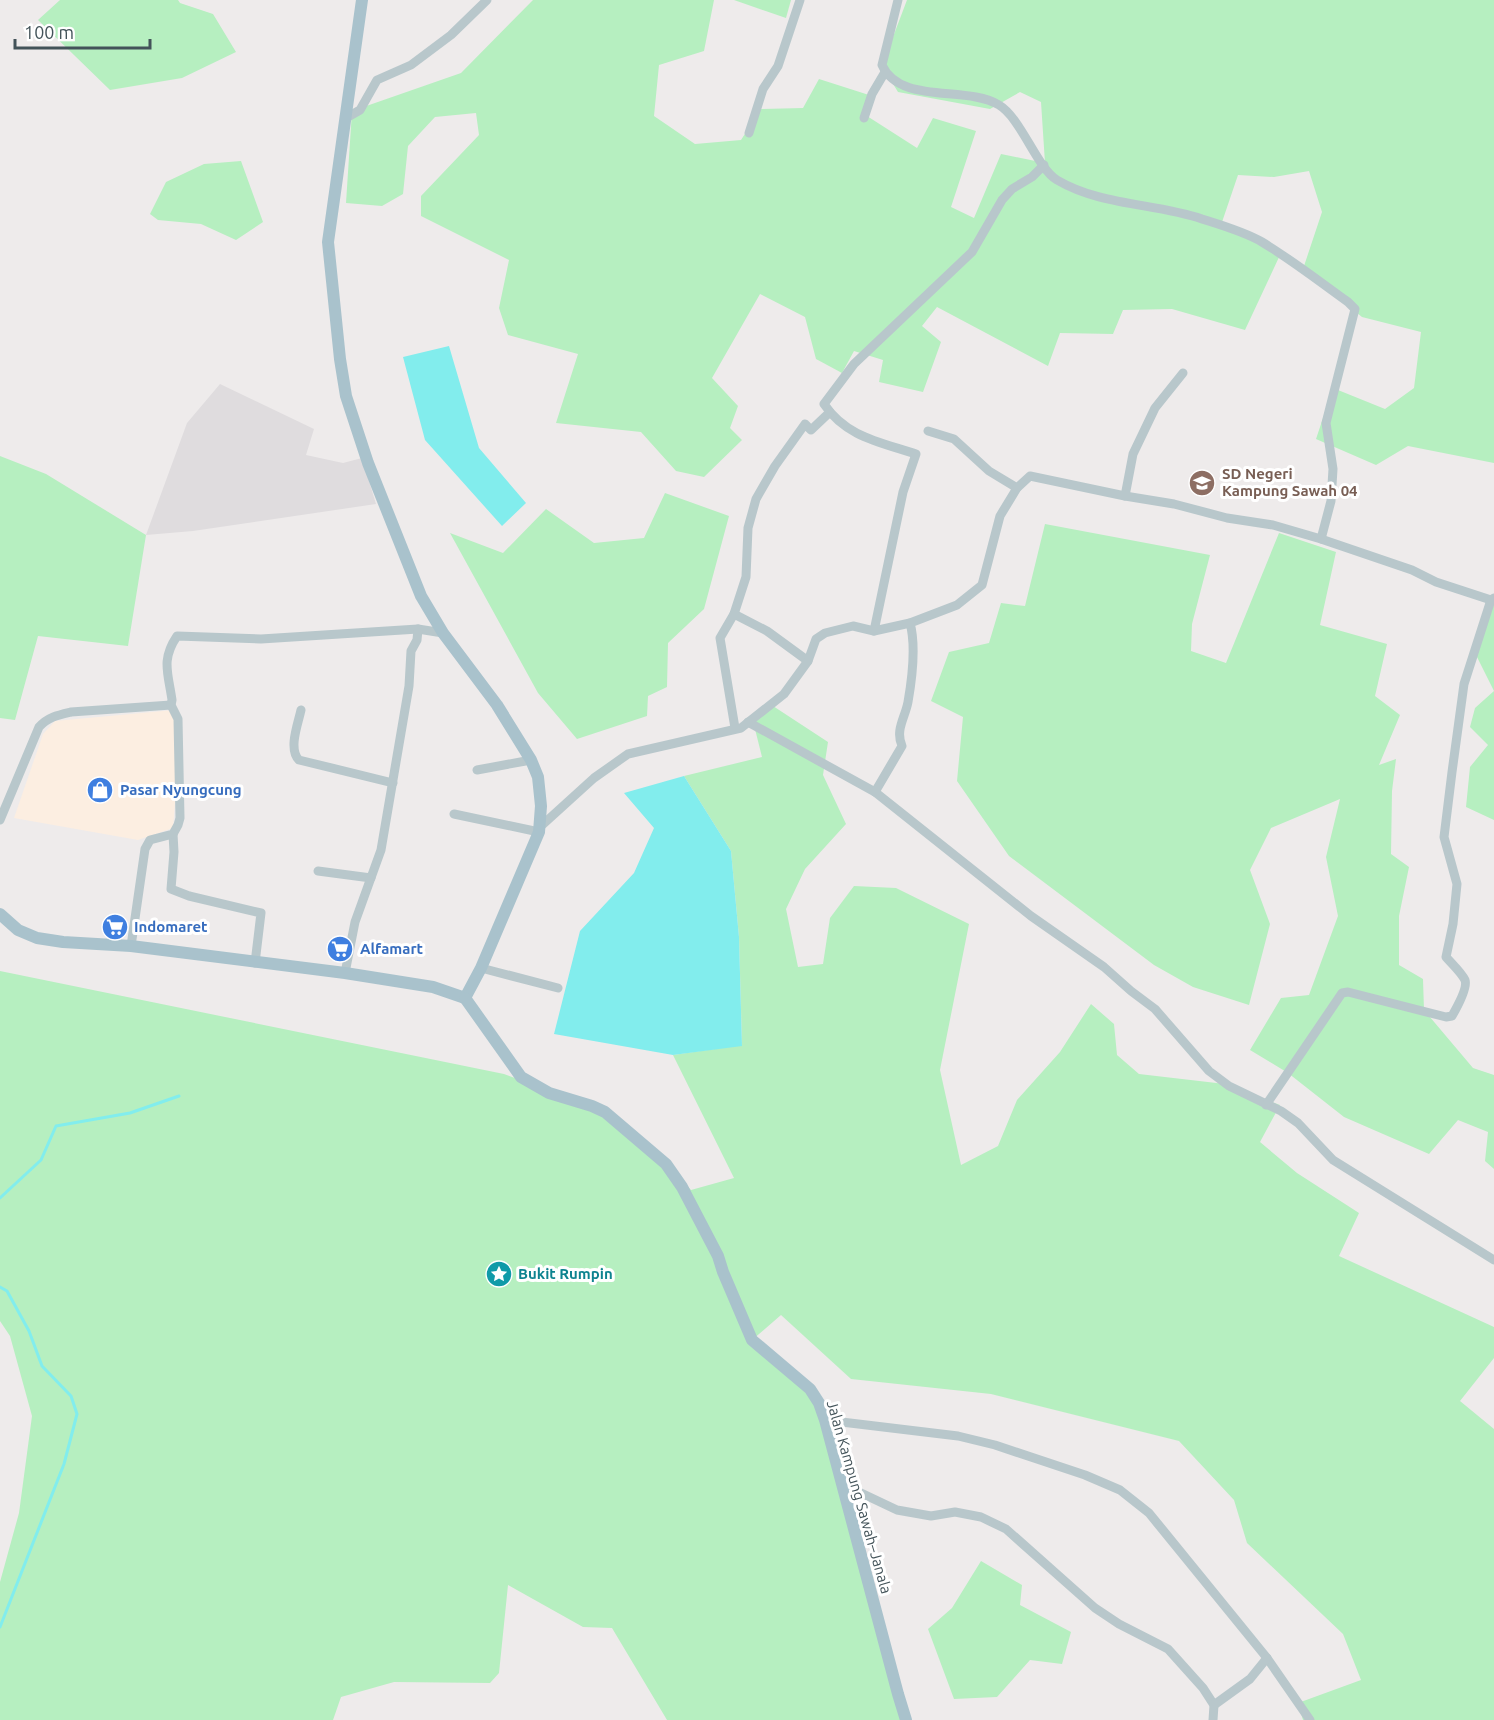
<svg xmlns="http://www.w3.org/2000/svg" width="1494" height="1720" viewBox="0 0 1494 1720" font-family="Ubuntu,sans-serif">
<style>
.commercial{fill:#fceee1}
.education{fill:#dfdcde}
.green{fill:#b6efc0}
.water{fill:#82eded}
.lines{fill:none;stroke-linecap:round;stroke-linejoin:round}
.stream{stroke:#82eded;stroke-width:3}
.minor{stroke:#b8c7cb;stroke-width:9}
.major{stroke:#a9c2cc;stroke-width:12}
.labels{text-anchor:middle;stroke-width:6;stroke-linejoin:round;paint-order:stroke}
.education-label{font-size:15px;font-weight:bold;fill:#785e54;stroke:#fff;text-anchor:start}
.shop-label{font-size:15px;font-weight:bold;fill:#366cbe;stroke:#fff;text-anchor:start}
.culture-label{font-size:15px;font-weight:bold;fill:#0d838f;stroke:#fff;text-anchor:start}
.street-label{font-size:15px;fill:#435359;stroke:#fff}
</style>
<rect width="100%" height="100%" fill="#eeebeb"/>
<polygon class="commercial" points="174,710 178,763 173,828 138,840 14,818 43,734 55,721"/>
<polygon class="education" points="220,384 314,429 306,455 343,463 362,458 376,504 193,531 146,535 187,423"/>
<g class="green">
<polygon points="60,0 178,0 180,3 213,14 236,52 182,78 110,90 38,20"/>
<polygon points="533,0 714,0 704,51 659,65 654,116 695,144 741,140 761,109 803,108 819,79 869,95 867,116 917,148 933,118 976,131 951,207 974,218 1001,154 1045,163 1041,102 1020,92 990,109 898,92 882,66 907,0 1494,0 1494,463 1408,446 1376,465 1316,439 1333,388 1385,409 1414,388 1421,332 1362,317 1303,269 1322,212 1309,171 1274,177 1238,175 1221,225 1280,255 1245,330 1172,309 1123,310 1113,334 1060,333 1048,366 937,307 922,326 941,342 923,392 879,382 883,360 854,351 842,373 816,359 805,317 760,294 712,378 738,406 730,428 742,440 704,477 676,471 641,432 556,423 578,354 508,335 499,308 509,260 421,216 421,196 479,135 476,113 435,117 408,146 403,194 382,206 346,203 352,111 461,73"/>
<polygon points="734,0 791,0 786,18"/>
<polygon points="241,161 263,222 236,240 201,224 158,220 150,214 166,182 204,164"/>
<polygon points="0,456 46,474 146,535 128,646 38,636 15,720 0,718"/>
<polygon points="665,493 729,516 704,609 668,643 667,687 648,696 647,716 577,739 538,693 450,533 503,553 546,509 594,543 644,538"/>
<polygon points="1045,524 1210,555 1192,624 1191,651 1226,663 1279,533 1336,552 1320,625 1387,644 1375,696 1400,715 1379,765 1396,759 1392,791 1391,854 1409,867 1399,916 1399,965 1423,979 1424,1010 1473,1068 1494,1075 1494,1169 1485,1161 1488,1132 1458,1120 1429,1154 1344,1117 1288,1073 1250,1050 1281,998 1309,995 1338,916 1326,857 1340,799 1271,828 1250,870 1270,924 1249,1005 1193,987 1154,965 1009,856 957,781 963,717 931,701 949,652 989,643 1001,603 1025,606"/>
<polygon points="1494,601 1494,820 1466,807 1470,767 1488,745 1470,727 1475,708 1494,691 1474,651"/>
<polygon points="773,706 828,742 823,775 846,824 805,869 786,909 798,967 823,964 830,918 854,886 896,888 969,924 940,1070 961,1165 998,1146 1017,1100 1060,1052 1091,1004 1114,1024 1117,1055 1139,1074 1225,1084 1280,1105 1260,1142 1297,1173 1359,1213 1339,1256 1494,1327 1494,1358 1460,1401 1494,1429 1494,1720 1303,1720 1298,1703 1361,1680 1343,1634 1247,1543 1234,1500 1179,1441 991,1394 851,1379 781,1315 752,1340 796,1378 823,1412 901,1720 667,1720 612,1628 583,1627 508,1585 499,1673 490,1683 394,1682 341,1697 333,1720 0,1720 0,1582 19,1513 32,1416 10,1336 0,1321 0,971 504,1074 580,1102 637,1132 691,1190 734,1178 673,1055 742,1045 739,937 731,851 684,776 762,757 753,721"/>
<polygon points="981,1561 1022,1585 1020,1605 1071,1632 1062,1664 1030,1660 997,1697 954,1699 928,1629 952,1608"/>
</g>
<g class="water">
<polygon points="449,346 479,448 526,503 502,526 425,440 403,357"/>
<polygon points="684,776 731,851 739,937 742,1046 673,1055 554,1034 580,931 634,873 654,828 624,793"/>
</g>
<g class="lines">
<g class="stream">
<polyline points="0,1198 41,1160 56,1126 130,1113 179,1096"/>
<polyline points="0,1287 7,1291 29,1331 42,1366 71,1396 77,1414 64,1464 0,1627"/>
</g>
<g class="minor">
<path d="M898,0L882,65C900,105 966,85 999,105C1021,118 1037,168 1057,180C1101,206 1155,203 1202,219C1221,225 1245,232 1262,242C1292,260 1320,282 1348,302L1355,309L1326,423L1333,469L1331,501L1321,539"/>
<polyline points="346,118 360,110 377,80 411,65 451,35 487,0"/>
<polyline points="864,118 872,94 885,72"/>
<polyline points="749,133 763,89 778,66 800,0"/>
<polyline points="928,431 954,439 989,471 1017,488"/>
<polyline points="1125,496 1133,454 1155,408 1183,373"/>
<polyline points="734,614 767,631 808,661"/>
<path d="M874,631L903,492L916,454C880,442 846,437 824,404L854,364L972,252L1002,200L1012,189L1032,177L1044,165"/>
<path d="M301,710C298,724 288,749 299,760L393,783"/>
<polyline points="748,722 875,792 1031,916 1104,967 1131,991 1155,1009 1209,1071 1229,1086 1281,1111 1298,1123 1333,1160 1494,1260"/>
<polyline points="735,728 720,638 734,614 746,577 748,528 756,499 775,466 805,424 811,430 830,412"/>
<polyline points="477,770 531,760"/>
<path d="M875,792L902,746C895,730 905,718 908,702C912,679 916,645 910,623"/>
<polyline points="454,814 539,832"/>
<path d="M0,820L39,727C48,717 58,715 71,712L171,705"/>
<polyline points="540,827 594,778 628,754 741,728 784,694 808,661 816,639 825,633 853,626 874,631 910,623 957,605 982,585 1000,516 1017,488 1030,476 1125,496 1174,504 1227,518 1273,525 1321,539 1412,570 1436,582 1491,600 1494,598"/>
<polyline points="173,834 174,852 171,889 189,896 261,913 255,963"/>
<polyline points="318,871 371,878"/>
<path d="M131,946L145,849L150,840L173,834L178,825L180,818L178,719L171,705L172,700C168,672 161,660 177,636L261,639L418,629L443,633"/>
<polyline points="481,968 558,988"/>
<polyline points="345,973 355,922 381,850 409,686 411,651 417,640 418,629"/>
<path d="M1266,1105L1342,993L1348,992L1446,1017L1452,1016C1456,1009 1468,988 1465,980C1461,972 1452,964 1446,957L1453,924L1457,884L1444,837L1452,772L1464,684L1491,600"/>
<polyline points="825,1420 958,1436 995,1445 1085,1475 1120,1490 1149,1513 1267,1658 1310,1720"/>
<polyline points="842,1484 897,1510 931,1516 955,1512 981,1517 1006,1529 1095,1608 1119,1624 1168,1649 1203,1688 1214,1705 1213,1720"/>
<polyline points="1214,1705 1250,1679 1267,1658"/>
</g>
<g class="major">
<polyline points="362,0 328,242 340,359 346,396 368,463 421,596 443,633 497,705 531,760 538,777 541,806 539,832 481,968 465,998"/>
<polyline points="0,914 18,930 37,938 63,942 131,946 345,973 433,987 465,998"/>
<polyline points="465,998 521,1077 549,1093 592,1106 605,1112 666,1164 682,1187 718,1256 723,1272 752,1340 810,1389 819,1403 825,1420 898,1694 906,1720"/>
</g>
</g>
<defs>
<symbol id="school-disc" viewBox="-11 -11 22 22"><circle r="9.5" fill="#8d6e63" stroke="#fff"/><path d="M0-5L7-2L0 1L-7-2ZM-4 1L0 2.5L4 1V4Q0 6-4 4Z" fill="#fff"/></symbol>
<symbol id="shop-disc" viewBox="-11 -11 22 22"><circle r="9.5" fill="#3f7fe0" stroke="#fff"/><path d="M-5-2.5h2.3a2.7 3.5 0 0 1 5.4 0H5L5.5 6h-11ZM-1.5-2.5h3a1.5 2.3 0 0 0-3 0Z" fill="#fff"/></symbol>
<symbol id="supermarket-disc" viewBox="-11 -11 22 22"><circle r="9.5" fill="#3f7fe0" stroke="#fff"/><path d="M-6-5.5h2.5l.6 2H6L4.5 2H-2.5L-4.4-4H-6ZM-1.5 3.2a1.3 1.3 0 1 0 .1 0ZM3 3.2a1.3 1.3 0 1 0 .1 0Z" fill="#fff"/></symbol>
<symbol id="sight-disc" viewBox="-11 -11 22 22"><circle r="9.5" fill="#0f9aa8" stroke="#fff"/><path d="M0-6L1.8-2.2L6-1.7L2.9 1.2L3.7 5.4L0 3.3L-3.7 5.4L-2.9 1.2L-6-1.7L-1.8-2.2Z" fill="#fff"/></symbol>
</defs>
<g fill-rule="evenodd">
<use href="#school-disc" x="1187" y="468" width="30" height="30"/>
<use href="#shop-disc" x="85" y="775" width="30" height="30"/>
<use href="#supermarket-disc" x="100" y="912" width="30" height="30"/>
<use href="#supermarket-disc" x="325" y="934" width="30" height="30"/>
<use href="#sight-disc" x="484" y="1259" width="30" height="30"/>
</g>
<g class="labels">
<g class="education-label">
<text x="1222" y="479">SD Negeri<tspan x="1222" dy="17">Kampung Sawah 04</tspan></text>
</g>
<g class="shop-label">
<text x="120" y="795">Pasar Nyungcung</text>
<text x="134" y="932">Indomaret</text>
<text x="360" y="954">Alfamart</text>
</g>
<g class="culture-label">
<text x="518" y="1279">Bukit Rumpin</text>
</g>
<g class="street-label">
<text transform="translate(859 1497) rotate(74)" y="5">Jalan Kampung Sawah–Janala</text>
</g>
</g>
<path d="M15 39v9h135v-9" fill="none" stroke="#435359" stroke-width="3"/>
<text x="24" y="39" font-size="18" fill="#435359" stroke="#ffffff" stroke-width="4.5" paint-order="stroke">100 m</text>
</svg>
